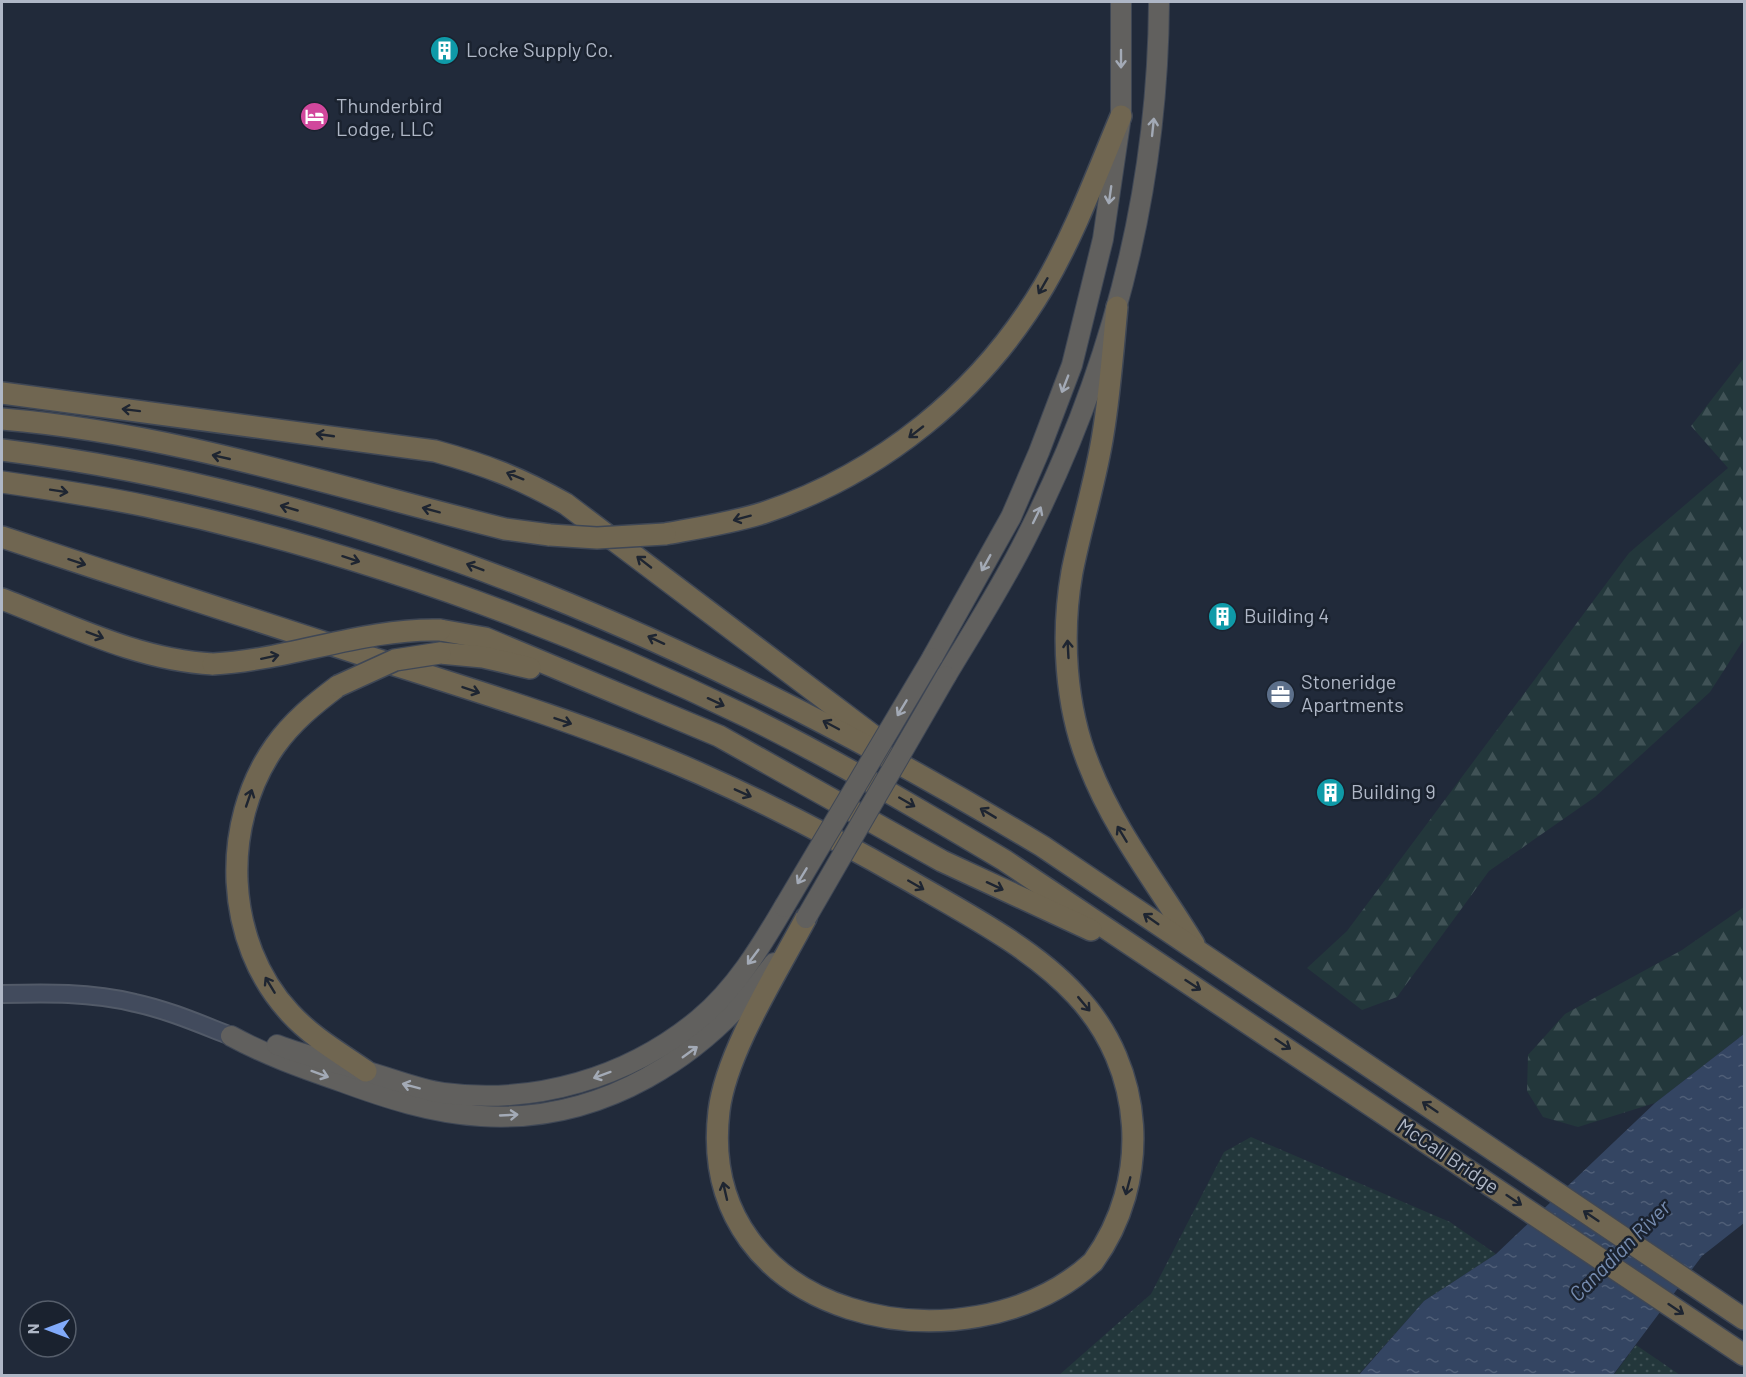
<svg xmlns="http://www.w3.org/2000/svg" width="1746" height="1377" viewBox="0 0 1746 1377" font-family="Barlow,sans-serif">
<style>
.grass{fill:url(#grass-dots)}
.forest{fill:url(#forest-firs)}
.water{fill:url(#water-ripples)}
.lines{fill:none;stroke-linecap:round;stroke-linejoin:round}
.secondary-casing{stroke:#525a68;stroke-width:20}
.trunk-casing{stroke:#3f4755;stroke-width:22}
.motorway-casing{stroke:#3f4755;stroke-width:24}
.secondary{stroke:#424b5d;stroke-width:16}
.trunk{stroke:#61605e;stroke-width:20}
.motorway{stroke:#706651;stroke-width:21}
.trunk-bridge-casing{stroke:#3f4755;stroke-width:22;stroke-linecap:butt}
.motorway-bridge-casing{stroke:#3f4755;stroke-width:24;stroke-linecap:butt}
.trunk-bridge{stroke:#61605e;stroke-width:20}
.motorway-bridge{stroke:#706651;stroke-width:21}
.oneway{stroke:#a3aab6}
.oneway2{stroke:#1e2531}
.labels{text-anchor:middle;stroke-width:5;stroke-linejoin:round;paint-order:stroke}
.poi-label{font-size:20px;fill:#afb7c6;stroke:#1a222f;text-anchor:start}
.street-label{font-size:20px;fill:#afb7c6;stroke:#1a222f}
.water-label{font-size:21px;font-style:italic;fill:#768cb0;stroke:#1a222f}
</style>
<defs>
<pattern id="grass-dots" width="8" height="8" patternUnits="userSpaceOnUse" patternTransform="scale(1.5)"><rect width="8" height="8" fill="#23373b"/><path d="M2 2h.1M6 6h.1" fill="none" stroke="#405256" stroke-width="1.8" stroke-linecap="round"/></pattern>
<pattern id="forest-firs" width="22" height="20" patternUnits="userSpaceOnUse" patternTransform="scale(1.5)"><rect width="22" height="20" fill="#23373b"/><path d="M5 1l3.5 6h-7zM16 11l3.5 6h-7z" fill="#405256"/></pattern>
<pattern id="water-ripples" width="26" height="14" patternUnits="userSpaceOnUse" patternTransform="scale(1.5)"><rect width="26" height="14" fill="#344562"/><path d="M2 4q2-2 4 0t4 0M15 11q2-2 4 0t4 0" fill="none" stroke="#4f5e77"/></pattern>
</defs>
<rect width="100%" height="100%" fill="#212a3a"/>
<g class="grass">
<polygon points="1251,1137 1450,1222 1496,1254 1424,1301 1358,1375 1058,1376 1151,1294 1224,1152"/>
<polygon points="1636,1345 1680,1375 1613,1376"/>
</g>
<g class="forest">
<polygon points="1744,358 1744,639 1710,692 1595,797 1489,871 1397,997 1362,1010 1307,968 1347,931 1629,553 1728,468 1691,426"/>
<polygon points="1744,907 1744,1034 1655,1103 1578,1127 1543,1117 1527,1091 1528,1055 1565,1014 1682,950"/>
</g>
<polygon class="water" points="1744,1034 1744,1223 1702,1256 1613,1375 1358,1376 1424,1301 1496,1254 1655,1103"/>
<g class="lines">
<defs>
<path id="secondary" d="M2,994C46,993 91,992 135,1003C168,1010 200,1024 231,1036"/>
<g id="trunk">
<polyline points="932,658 1011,517 1039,452 1072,365 1103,239 1121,116 1121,2"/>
<path d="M946,676C973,631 1002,586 1026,538C1111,371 1158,190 1159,2"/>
<path d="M231,1036C266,1055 302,1068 340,1081C386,1098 432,1113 481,1116C601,1124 706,1057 774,963"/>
<path d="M277,1045C305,1056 335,1062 364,1071C391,1078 416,1089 443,1093C534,1105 628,1078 699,1019C735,989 760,948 784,907"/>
</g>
<g id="motorway">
<path d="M1117,307C1113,349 1110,392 1103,434C1096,480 1081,526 1072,572C1061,634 1065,706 1089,765C1114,830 1158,885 1194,944"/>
<path d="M2,393L435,451C486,465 520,478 566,504L879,740"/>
<path d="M2,419C173,433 339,488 505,529L550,535"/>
<path d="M2,450C377,497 721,653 1042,846L1744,1319"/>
<path d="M2,482C50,489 98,496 146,506C355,550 556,624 748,717C836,760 920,810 1004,860L1744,1355"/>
<path d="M665,534C698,528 731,523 763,513C880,474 981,393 1044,286C1075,233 1097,173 1121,116"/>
<path d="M2,537C122,577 242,616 363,655C477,691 592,726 701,774C773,806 842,842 910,881C965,913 1033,948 1076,995C1145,1068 1152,1181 1093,1262C967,1377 694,1321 719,1111C726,1052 778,971 806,918"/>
<path d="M2,599C70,625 138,660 213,664"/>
<polyline points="440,630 485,638 719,736 942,861 1091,930"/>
<polyline points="440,653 483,657 530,668"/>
<path d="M338,686C314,704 292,722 275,746C220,824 224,942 290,1013C312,1037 340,1053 366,1071"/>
</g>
</defs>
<use href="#secondary" class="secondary-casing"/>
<use href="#trunk" class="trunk-casing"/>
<use href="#motorway" class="motorway-casing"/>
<use href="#secondary" class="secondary"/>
<use href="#trunk" class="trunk"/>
<use href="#motorway" class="motorway"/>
<defs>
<g id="trunk-bridge">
<polyline points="784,907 932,658"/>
<polyline points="806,918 946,676"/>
</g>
<g id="motorway-bridge">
<polyline points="550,535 597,538 665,534"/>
<path d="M213,664C289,660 363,628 440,630"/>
<polyline points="338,686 395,660 440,653"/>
</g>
</defs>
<use href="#trunk-bridge" class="trunk-bridge-casing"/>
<use href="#motorway-bridge" class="motorway-bridge-casing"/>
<use href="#trunk-bridge" class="trunk-bridge"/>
<use href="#motorway-bridge" class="motorway-bridge"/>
</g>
<defs><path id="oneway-shaft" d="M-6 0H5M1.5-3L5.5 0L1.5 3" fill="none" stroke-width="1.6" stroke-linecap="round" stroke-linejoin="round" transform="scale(1.5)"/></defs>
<g class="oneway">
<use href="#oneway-shaft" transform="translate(1121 59) rotate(90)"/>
<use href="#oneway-shaft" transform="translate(1153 127) rotate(-84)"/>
<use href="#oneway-shaft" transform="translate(1110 195) rotate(98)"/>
<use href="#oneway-shaft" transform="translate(1065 384) rotate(111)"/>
<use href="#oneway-shaft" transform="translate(1037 515) rotate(-64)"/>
<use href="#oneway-shaft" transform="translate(986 563) rotate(119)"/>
<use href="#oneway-shaft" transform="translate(902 708) rotate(121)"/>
<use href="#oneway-shaft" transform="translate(802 876) rotate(121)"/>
<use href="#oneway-shaft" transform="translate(753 957) rotate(127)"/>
<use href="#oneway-shaft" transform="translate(690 1052) rotate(-36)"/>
<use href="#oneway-shaft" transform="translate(320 1074) rotate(20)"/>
<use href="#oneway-shaft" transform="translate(602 1075) rotate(160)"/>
<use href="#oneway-shaft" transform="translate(411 1086) rotate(-165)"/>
<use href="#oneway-shaft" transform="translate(509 1115) rotate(-3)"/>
</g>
<g class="oneway2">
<use href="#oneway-shaft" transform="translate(1043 286) rotate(120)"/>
<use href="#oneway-shaft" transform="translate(131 410) rotate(-173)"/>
<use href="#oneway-shaft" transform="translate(916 432) rotate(142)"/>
<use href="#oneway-shaft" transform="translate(325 435) rotate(-172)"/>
<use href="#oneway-shaft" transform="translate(221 457) rotate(-167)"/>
<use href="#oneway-shaft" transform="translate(515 476) rotate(-158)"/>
<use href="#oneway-shaft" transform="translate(59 491) rotate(9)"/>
<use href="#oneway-shaft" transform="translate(289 508) rotate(-164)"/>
<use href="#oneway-shaft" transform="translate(431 510) rotate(-165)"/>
<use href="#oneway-shaft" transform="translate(742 518) rotate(165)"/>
<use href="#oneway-shaft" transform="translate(351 559) rotate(18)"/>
<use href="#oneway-shaft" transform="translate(77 562) rotate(18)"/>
<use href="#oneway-shaft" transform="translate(644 562) rotate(-142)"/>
<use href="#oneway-shaft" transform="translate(475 567) rotate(-159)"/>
<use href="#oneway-shaft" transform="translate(95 635) rotate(21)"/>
<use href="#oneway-shaft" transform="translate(656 640) rotate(-155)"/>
<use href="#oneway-shaft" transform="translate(1068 649) rotate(-93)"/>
<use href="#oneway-shaft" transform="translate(270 657) rotate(-12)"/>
<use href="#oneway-shaft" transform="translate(471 690) rotate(19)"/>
<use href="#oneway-shaft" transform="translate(716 702) rotate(25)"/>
<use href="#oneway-shaft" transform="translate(563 721) rotate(19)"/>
<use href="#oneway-shaft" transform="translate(831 725) rotate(-152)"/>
<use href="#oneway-shaft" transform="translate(743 793) rotate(24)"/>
<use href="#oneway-shaft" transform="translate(249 798) rotate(-71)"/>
<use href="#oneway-shaft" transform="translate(907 802) rotate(30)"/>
<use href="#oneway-shaft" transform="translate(988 813) rotate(-149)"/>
<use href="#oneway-shaft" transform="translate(1122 834) rotate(-121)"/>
<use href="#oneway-shaft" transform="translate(916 885) rotate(30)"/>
<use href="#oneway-shaft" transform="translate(995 886) rotate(25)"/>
<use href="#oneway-shaft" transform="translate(1151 919) rotate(-145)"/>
<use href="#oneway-shaft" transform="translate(270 985) rotate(-121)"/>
<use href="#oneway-shaft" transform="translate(1193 985) rotate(33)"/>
<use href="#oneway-shaft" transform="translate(1084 1004) rotate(50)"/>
<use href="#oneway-shaft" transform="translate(1283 1044) rotate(34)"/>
<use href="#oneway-shaft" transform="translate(1430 1107) rotate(-146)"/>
<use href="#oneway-shaft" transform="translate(1128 1186) rotate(105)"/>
<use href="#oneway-shaft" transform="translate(725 1191) rotate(-103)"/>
<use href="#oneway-shaft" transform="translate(1514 1200) rotate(34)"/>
<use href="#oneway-shaft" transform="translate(1591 1216) rotate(-146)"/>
<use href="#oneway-shaft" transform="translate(1676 1309) rotate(34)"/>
</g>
<defs>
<symbol id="building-disc" viewBox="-11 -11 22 22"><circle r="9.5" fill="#0f9aa8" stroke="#1a222f"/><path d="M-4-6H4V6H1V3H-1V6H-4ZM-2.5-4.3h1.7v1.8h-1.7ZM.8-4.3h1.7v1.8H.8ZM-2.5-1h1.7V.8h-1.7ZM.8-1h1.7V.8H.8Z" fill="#fff"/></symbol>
<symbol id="hotel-disc" viewBox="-11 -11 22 22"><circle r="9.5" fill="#d1479c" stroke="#1a222f"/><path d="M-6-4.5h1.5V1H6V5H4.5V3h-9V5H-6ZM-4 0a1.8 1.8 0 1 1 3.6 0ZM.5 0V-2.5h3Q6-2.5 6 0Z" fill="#fff"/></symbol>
<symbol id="office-disc" viewBox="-11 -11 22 22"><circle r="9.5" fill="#5c6f8a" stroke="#1a222f"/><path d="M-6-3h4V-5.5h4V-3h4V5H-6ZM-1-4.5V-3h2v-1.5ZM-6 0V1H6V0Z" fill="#fff"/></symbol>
</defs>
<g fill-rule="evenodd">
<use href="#building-disc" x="428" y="34" width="33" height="33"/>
<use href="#hotel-disc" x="298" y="100" width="33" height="33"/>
<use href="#building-disc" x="1206" y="600" width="33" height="33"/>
<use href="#office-disc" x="1264" y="678" width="33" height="33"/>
<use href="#building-disc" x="1314" y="776" width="33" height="33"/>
</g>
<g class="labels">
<g class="poi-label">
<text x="466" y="57">Locke Supply Co.</text>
<text x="336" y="113">Thunderbird<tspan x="336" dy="23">Lodge, LLC</tspan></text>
<text x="1244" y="623">Building 4</text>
<text x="1301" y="689">Stoneridge<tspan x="1301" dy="23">Apartments</tspan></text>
<text x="1351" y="799">Building 9</text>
</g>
<g class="street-label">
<text transform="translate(1448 1156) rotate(34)" y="7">McCall Bridge</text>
</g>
<g class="water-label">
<text transform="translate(1620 1251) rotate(-45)" y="7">Canadian River</text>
</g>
</g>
<rect width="1746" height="1377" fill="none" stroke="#afb7c6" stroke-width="6"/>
<g transform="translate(48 1329) rotate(270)"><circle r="28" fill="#1a222f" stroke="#565e6b" stroke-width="1.5"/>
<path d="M0-4.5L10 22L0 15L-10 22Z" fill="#81aafa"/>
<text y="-9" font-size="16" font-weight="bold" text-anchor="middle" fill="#afb7c6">N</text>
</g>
</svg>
